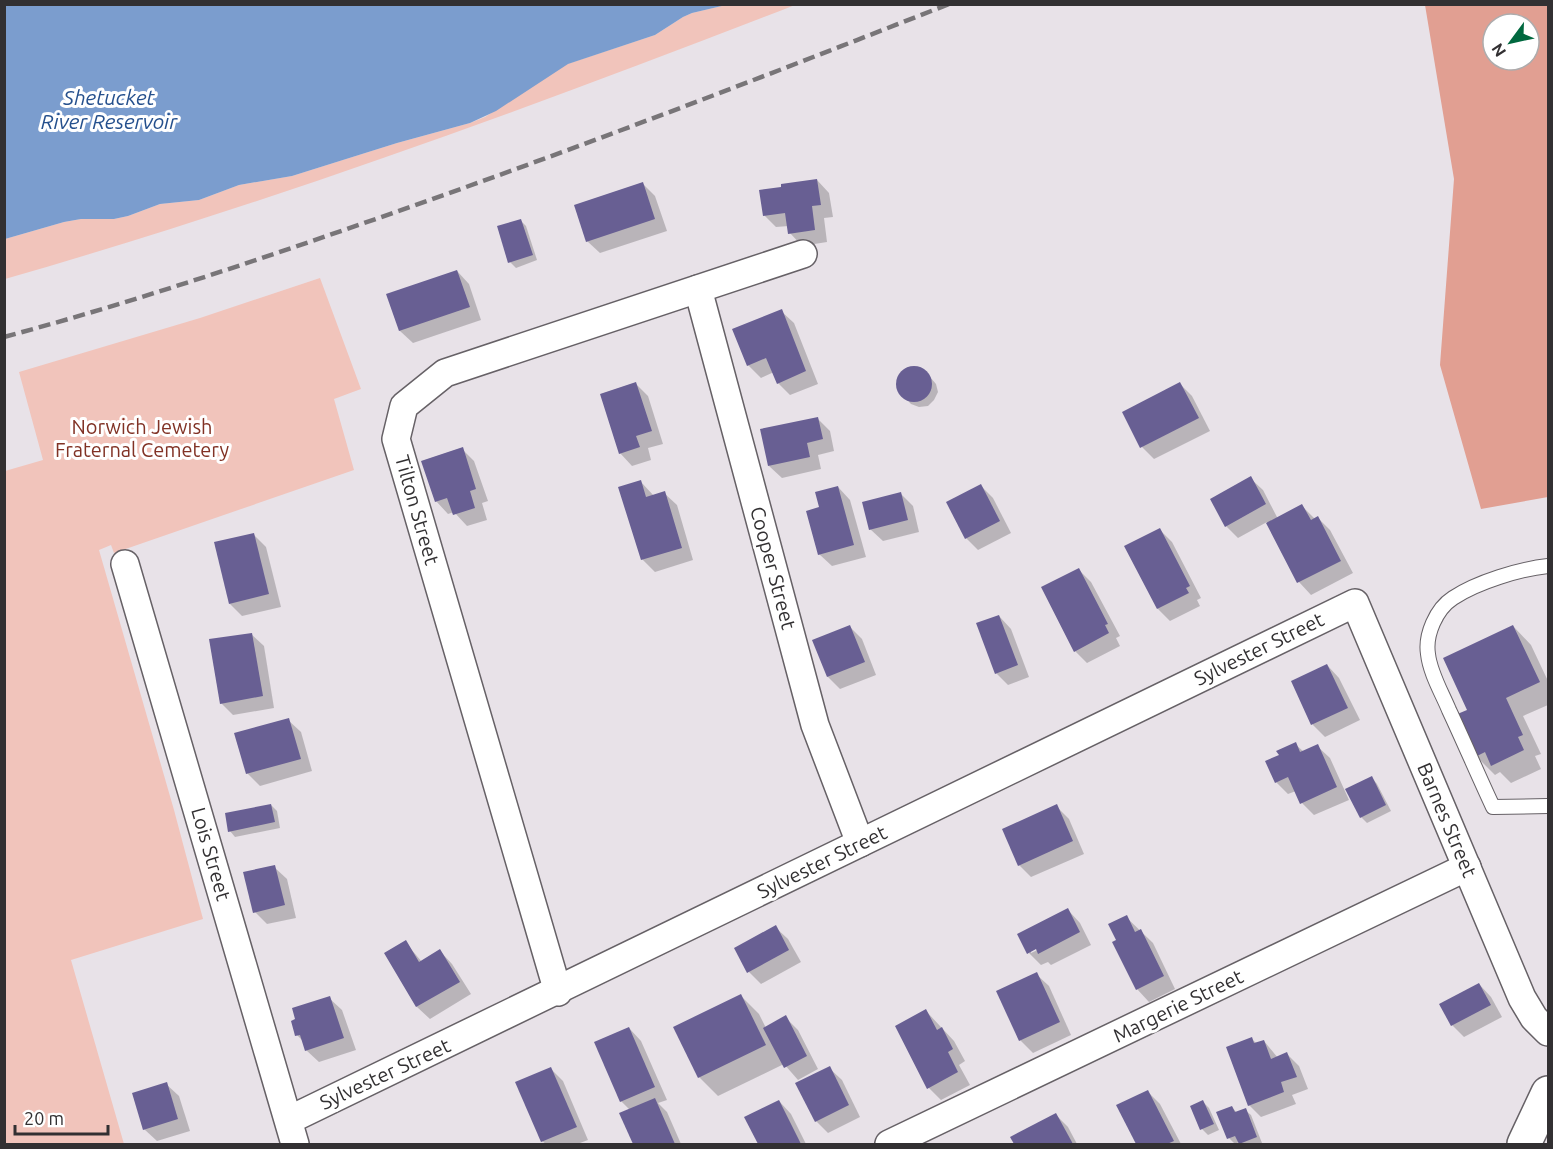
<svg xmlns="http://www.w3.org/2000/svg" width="1553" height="1149" viewBox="0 0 1553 1149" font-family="Ubuntu,sans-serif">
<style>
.green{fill:#f1c4bb}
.forest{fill:#e19f92;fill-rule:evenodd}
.water{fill:#7b9dce}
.shadow{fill:#0003;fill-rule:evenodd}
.building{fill:#685f93}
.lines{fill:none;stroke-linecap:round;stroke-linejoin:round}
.service-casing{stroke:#666166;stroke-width:16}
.minor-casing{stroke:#666166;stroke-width:30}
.secondary-casing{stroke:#666166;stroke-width:36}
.service{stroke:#fff;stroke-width:14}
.minor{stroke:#fff;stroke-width:27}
.secondary{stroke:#fff;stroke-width:33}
.rail{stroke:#787578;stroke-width:4.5;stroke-dasharray:12 6;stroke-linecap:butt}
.labels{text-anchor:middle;stroke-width:6;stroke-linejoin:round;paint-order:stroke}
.park-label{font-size:20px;fill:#813225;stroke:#fff}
.street-label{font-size:20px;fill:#323032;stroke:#fff}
.water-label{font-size:21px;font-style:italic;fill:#25508d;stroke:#fff}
</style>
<rect width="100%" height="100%" fill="#e8e2e8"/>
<g class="green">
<path d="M726,5H795C535,106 273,202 5,279V239L64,222L81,219H114L128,216L160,204L199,200L239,185L292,176L397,143L470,123L485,117L567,64L655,35L683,17L692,13Z"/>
<polygon points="320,278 361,389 334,399 354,470 114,553 111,545 99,550 174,810 203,919 71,960 124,1144 5,1144 5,471 43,460 19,372 200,318"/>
</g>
<path class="forest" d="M1425,5H1548V497L1481,509L1440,365L1454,179ZM1493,24H1529V60H1493Z"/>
<polygon class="water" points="5,4 726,4 726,5 692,13 683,17 655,35 568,64 496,111 470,123 397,143 292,176 239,185 199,200 160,204 128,216 114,219 81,219 64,222 5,239"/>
<g class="shadow">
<polygon points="817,180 829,193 833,217 824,218 827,242 802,246 790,233 789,226 776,227 764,215"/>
<polygon points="643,184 655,196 667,231 600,253 587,241"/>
<polygon points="520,220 526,226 537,260 516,268 510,262"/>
<polygon points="457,271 469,284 481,320 413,343 400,331 388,295"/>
<polygon points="781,311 794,323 818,384 790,395 778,383 774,372 761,378 748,365"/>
<polygon points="916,367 924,370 936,384 938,392 934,400 928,406 919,407 911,404 899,391 898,382 901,374 908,369"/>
<polygon points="636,384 648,396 663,444 648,448 651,460 632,466 620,453"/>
<polygon points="1180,384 1192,396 1210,431 1154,459 1142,447"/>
<polygon points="817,418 830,431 834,451 818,455 821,469 782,478 769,466"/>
<polygon points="462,449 474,461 488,501 482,503 487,520 467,526 454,512 448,514 436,501"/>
<polygon points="1250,478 1263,490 1278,519 1302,506 1315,519 1318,518 1330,530 1353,573 1311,595 1299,582 1267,522 1238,538 1226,526"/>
<polygon points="641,482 654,496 664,493 677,505 693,560 655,572 642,559"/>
<polygon points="981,486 993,498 1011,533 978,550 966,538"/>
<polygon points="838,487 850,500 866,557 832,566 819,554 821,508"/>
<polygon points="901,494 913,506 919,532 883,541 870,529"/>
<polygon points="1160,530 1172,542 1201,598 1197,600 1200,606 1170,621 1158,609"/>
<polygon points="254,535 266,547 281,607 242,616 230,604"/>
<polygon points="1079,570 1091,582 1120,636 1116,638 1120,646 1087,663 1075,651"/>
<polygon points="999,616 1011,629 1029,677 1008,685 996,673"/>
<polygon points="1513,626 1531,645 1548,681 1548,705 1523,716 1541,754 1535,756 1541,769 1511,783 1500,772 1495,775 1476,756"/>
<polygon points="850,627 862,639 876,675 840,689 828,677 814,641"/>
<polygon points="251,634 264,646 274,708 233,715 221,703"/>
<polygon points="1327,665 1339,678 1360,720 1325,737 1313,725 1293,682"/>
<polygon points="288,720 301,732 312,771 260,786 247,773"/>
<polygon points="1295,744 1304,752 1317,746 1330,758 1349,800 1314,815 1302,803 1296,791 1288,794 1276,782 1281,756"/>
<polygon points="1372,778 1377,784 1391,811 1367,823 1361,817"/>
<polygon points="271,805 277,811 280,828 235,837 230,831"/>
<polygon points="1056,806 1069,819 1084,854 1031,877 1019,865"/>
<polygon points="274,867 287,879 296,918 267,924 255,912"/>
<path d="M1068,910L1080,923L1091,945L1051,965L1048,962L1041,965L1029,953ZM1044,947L1031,953V950Z"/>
<polygon points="1126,917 1153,943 1175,989 1149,1002 1137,989 1118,941"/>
<polygon points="775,927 788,939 801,962 761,984 749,972"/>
<polygon points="405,942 422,962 440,951 452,964 471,994 430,1019 417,1007 386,953"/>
<polygon points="1036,974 1049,986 1071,1035 1033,1053 1020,1040 998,992"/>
<polygon points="1479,984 1491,997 1502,1017 1464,1037 1452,1025"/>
<polygon points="741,996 759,1014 766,1028 785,1017 798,1030 818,1069 798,1080 784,1064 718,1096 699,1077 675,1028"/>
<polygon points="329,998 342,1010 356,1050 319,1062 306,1050 304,1042 297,1035"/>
<polygon points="926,1011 954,1041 965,1061 959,1065 970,1085 941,1100 929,1088"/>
<polygon points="629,1028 641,1041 667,1100 658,1103 667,1112 681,1144 634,1144 621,1114 630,1110 621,1101"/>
<polygon points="1252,1039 1257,1044 1264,1041 1278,1058 1287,1054 1299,1066 1308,1089 1292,1095 1296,1104 1261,1117 1249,1105"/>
<polygon points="550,1068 563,1081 588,1140 580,1143 582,1144 546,1144 542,1141"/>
<polygon points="829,1068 842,1080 860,1117 828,1133 816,1121"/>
<polygon points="166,1084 179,1096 190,1131 157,1141 144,1129"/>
<polygon points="1148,1092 1160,1104 1181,1144 1138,1144 1118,1106"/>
<polygon points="779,1101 791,1114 806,1144 760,1144 746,1118"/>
<polygon points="1203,1102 1209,1108 1219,1130 1208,1135 1202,1129 1192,1107"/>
<polygon points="1232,1107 1237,1113 1245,1110 1251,1115 1262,1143 1241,1144 1239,1142 1235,1144 1229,1138"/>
<polygon points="1056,1115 1068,1127 1077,1144 1016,1144 1012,1137"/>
</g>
<g class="building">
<polygon points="817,179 821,205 812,206 815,230 788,234 785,213 763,216 759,190 781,187 781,184"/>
<polygon points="643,182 655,219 586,242 574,205"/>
<polygon points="521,219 533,255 508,263 497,226"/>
<polygon points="457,270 470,307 399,331 386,294"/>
<polygon points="782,309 806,371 777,384 766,358 747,366 732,329"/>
<circle cx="914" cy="384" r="18"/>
<polygon points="636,382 652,431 636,436 640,447 619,454 600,394"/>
<polygon points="1180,382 1199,418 1140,448 1122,412"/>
<polygon points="818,417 823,439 807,443 810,457 768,466 760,429"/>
<polygon points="463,447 476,489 470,491 475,508 453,515 447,498 435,502 421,461"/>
<polygon points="1251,476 1266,504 1225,527 1210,499"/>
<polygon points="641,480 646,497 665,491 682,548 641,560 618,487"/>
<polygon points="981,484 1000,521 965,539 946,502"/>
<polygon points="838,486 854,545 818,555 806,511 819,507 815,492"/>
<polygon points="901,492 908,520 869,530 862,502"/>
<polygon points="1302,504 1311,520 1318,516 1341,561 1297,583 1266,523"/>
<polygon points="1160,528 1190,586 1186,588 1189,593 1157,609 1124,546"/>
<polygon points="254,533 269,594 229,604 214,542"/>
<polygon points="1079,568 1108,624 1105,625 1109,633 1074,652 1041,587"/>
<polygon points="999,615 1018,665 995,674 976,623"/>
<polygon points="850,625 865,662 827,677 812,640"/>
<polygon points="1513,625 1540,682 1506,698 1523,735 1518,737 1524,750 1491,766 1485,752 1475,757 1455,715 1467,710 1443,658"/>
<polygon points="252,633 263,696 220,704 209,639"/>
<polygon points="1327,664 1348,708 1311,725 1291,681"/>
<polygon points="289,718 301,759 246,774 234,733"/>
<polygon points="1296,742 1300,752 1318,744 1337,787 1300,804 1288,777 1275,783 1265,761 1279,755 1276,751"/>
<polygon points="1372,776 1386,805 1360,818 1345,789"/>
<polygon points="271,804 275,822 228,832 225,813"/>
<polygon points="1057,804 1073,841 1018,866 1002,829"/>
<polygon points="275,865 285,905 253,913 243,872"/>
<polygon points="1068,908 1080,932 1038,954 1036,949 1027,954 1017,934"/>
<polygon points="1127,915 1135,932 1141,929 1164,976 1136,990 1112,942 1116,940 1108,924"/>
<polygon points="776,925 789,950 747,973 734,948"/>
<polygon points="406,940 419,962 440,949 460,982 416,1007 384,953"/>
<polygon points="1037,972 1060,1022 1019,1041 996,991"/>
<polygon points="1479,983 1491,1005 1451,1026 1439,1004"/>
<polygon points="741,994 766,1045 698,1078 673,1027"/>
<polygon points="330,996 344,1038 305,1051 300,1035 295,1036 294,1032 291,1021 295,1019 292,1008"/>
<polygon points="926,1009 937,1030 942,1027 953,1049 948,1052 958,1072 927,1089 895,1026"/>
<polygon points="786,1015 807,1056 784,1068 763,1028"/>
<polygon points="629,1027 655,1087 620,1102 594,1042"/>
<polygon points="1252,1037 1254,1043 1264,1040 1271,1059 1287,1052 1297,1077 1281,1082 1284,1092 1248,1106 1226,1047"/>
<polygon points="830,1066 849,1105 815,1122 795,1083"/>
<polygon points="551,1067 577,1127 541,1142 515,1082"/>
<polygon points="167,1082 178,1119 143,1130 132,1093"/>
<polygon points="1148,1090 1174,1141 1167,1144 1136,1144 1116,1105"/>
<polygon points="655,1098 675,1144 633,1144 619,1113"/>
<polygon points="779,1100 801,1144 758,1144 744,1117"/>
<polygon points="1203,1100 1214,1124 1200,1130 1190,1106"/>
<polygon points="1232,1106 1235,1112 1246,1108 1257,1137 1239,1144 1235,1136 1227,1139 1216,1112"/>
<polygon points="1056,1113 1073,1144 1014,1144 1010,1137"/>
</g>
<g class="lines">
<defs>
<path id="service" d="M1548,566C1520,569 1477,582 1453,598C1436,609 1425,635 1428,654C1430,673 1442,693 1449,710C1464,742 1478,775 1493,807L1548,806"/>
<g id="minor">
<polyline points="698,289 815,725 860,843"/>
<polyline points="125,564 295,1144"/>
<polyline points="558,992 396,439 404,406 445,373 803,254"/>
<path d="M289,1120C645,951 999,775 1355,603L1522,998L1534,1018L1548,1032"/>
<polyline points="889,1144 1467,867"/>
</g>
<polyline id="secondary" points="1524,1144 1548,1093"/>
</defs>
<use href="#service" class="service-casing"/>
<use href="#minor" class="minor-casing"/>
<use href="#secondary" class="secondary-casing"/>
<use href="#service" class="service"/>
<use href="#minor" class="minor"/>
<use href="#secondary" class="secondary"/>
<path class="rail" d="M4,337C108,309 210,276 312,241C526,168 738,87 949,4"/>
</g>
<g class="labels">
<g class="park-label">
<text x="142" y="434">Norwich Jewish<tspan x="142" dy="23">Fraternal Cemetery</tspan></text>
</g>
<g class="street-label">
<text transform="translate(417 510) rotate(74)" y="7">Tilton Street</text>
<text transform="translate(773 568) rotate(75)" y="7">Cooper Street</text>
<text transform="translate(1259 649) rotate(-26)" y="7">Sylvester Street</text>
<text transform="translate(1447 820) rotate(67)" y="7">Barnes Street</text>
<text transform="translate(211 854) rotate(74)" y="7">Lois Street</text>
<text transform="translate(822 862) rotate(-26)" y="7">Sylvester Street</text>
<text transform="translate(1178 1006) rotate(-26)" y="7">Margerie Street</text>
<text transform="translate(385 1074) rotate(-25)" y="7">Sylvester Street</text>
</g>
<g class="water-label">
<text x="109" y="105">Shetucket<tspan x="109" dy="24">River Reservoir</tspan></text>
</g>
</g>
<rect width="1553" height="1149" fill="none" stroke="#323032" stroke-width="12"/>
<g transform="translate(1511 42) rotate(237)"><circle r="28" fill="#ffffff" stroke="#adacad" stroke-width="1.5"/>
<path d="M0-4.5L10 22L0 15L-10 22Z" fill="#00683f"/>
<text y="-9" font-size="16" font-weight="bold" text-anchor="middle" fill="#323032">N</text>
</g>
<path d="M15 1125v9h93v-9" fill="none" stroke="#323032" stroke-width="3"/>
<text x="24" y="1125" font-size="18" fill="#323032" stroke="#ffffff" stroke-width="4.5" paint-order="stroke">20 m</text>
</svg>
